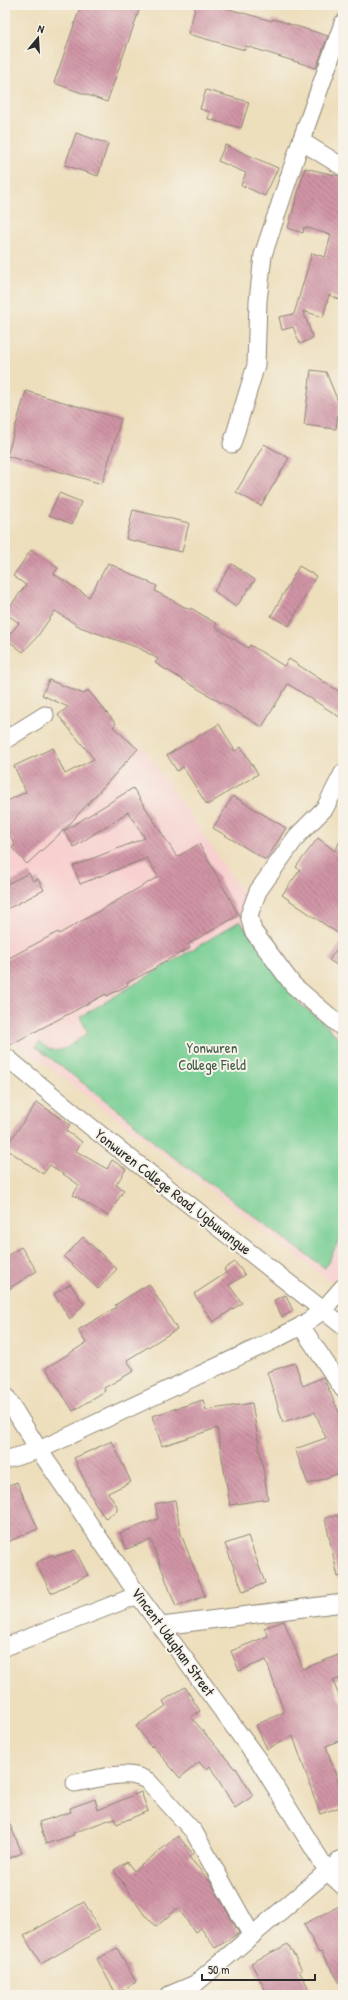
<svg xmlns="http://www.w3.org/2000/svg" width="348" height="2000" viewBox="0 0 348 2000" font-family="'Patrick Hand',sans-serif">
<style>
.built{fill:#f7d0cf}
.park{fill:#76ce93;stroke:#507c5f}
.building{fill:url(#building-back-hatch)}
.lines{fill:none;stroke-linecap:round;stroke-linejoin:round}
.street-casing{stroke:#8c8474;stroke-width:19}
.street{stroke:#fff;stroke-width:17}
.labels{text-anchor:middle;stroke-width:4;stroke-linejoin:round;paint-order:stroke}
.park-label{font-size:15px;fill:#425c4a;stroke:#f7f3e8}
.street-label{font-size:15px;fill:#2b2b2b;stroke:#f7f3e8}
</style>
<defs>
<pattern id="building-back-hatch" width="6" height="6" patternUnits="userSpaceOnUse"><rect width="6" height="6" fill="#d094a6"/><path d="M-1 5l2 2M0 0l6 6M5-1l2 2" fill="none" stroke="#a97987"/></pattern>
</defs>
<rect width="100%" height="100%" fill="#f7f3e8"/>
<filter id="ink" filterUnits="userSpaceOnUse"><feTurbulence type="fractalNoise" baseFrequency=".025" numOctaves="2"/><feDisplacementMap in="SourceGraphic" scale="8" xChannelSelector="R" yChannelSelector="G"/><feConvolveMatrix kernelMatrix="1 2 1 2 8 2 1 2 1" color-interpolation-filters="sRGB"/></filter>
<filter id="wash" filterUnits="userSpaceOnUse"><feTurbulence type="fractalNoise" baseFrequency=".012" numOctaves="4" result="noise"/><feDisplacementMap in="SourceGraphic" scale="16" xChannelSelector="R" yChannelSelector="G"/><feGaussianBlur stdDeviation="0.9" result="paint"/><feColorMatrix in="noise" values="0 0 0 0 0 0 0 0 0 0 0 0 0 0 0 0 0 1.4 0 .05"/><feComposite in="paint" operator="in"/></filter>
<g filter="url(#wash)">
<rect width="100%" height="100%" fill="#eddebc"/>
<polygon class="built" points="141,744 243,893 243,904 256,942 327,1022 343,1038 343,1267 332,1282 316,1271 49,1067 5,1036 5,829 21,825 100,780"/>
<path class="park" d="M240,921L299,1003L325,1024L343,1043V1232L325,1268L157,1145L131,1120L36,1047L40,1042C58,1061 70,1044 88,1033L80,1017Z"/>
<g id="blocks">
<g class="building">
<polygon points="81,5 141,5 107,102 54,83"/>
<polygon points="196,5 214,5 272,21 273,19 328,36 316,68 246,46 245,50 188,34"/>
<polygon points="206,90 249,102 241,128 208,119 210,112 200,109"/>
<polygon points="76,133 108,144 98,176 65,165"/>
<polygon points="225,145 278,168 265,196 241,185 246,173 218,161"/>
<polygon points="305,168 343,177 343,301 329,295 323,317 303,311 313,338 300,344 293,327 282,330 279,317 294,314 312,253 325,257 331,235 304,227 303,233 288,228"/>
<polygon points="311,370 326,372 339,404 336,429 304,425"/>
<polygon points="26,391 121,419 102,484 7,456"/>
<polygon points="264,444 289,458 261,506 236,492"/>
<polygon points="59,493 81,502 72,524 49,515"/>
<polygon points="133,510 189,523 182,552 126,539"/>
<polygon points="31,550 58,568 54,574 89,597 108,563 157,586 155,591 190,610 191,608 217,624 215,627 248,648 250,645 284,666 289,659 343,694 343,719 288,684 262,727 155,663 158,659 139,648 80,627 55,611 37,637 23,652 6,639 19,623 5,613 26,585 13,576"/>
<polygon points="232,564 255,580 236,607 214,591"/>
<polygon points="299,566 316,576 289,626 271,616"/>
<polygon points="49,680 84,694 88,690 116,724 113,727 138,749 64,830 27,864 12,848 15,845 5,825 5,802 26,792 14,766 53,748 65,774 94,759 58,715 68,707 42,695"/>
<polygon points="219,724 235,751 241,747 258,774 207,805 183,767 177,771 167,755"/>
<polygon points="133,788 177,857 199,844 239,915 188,944 190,948 156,966 157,967 127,983 128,985 107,996 106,994 10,1045 5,1035 5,960 58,932 59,934 158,877 147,858 80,884 73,866 145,838 128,812 74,847 64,831"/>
<polygon points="233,796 286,828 266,860 213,828"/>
<polygon points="343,835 343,937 282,895 300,870 296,867 318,838 335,851"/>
<polygon points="29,873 33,881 38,879 44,890 5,910 5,885"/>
<polygon points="343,940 343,969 329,960"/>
<polygon points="37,1102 70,1125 66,1131 82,1142 76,1151 107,1169 112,1160 126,1169 116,1185 124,1190 108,1216 73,1195 79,1185 50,1165 43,1174 5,1148"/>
<polygon points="83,1237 117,1269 98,1289 64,1257"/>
<polygon points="21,1247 37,1271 5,1291 5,1257"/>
<polygon points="235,1262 245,1275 229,1285 242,1303 213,1322 194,1294 226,1273 224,1269"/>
<polygon points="70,1284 84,1304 70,1319 54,1294"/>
<polygon points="149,1284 177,1329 127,1360 134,1371 104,1388 105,1391 73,1411 46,1368 86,1343 78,1330 117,1307 115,1305"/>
<polygon points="286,1295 293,1311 282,1317 274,1300"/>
<polygon points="295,1363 303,1386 323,1377 343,1421 343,1472 308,1484 295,1449 326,1438 315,1412 283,1422 267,1372"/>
<polygon points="203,1400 206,1410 252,1403 268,1499 230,1505 217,1428 162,1446 152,1416"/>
<polygon points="112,1441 131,1482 108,1493 117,1506 117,1511 105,1518 95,1503 74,1458"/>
<polygon points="17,1482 38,1529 5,1543 5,1487"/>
<polygon points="175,1500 181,1534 205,1596 176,1607 151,1540 126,1549 120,1533 158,1519 155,1504"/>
<polygon points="343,1514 343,1576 338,1577 325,1518"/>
<polygon points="248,1536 265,1583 243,1592 225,1544"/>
<polygon points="75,1550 88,1575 51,1593 36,1563 53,1554 54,1557"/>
<polygon points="284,1621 303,1669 343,1653 343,1677 333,1681 343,1706 343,1739 326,1746 343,1796 343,1806 320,1814 293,1736 267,1749 256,1725 284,1712 266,1660 239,1671 231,1651 268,1636 264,1628"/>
<polygon points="185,1687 200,1711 191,1717 235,1769 236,1768 253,1796 235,1808 210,1766 206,1770 199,1762 180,1778 152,1745 151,1747 136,1726 166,1706 163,1701"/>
<polygon points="141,1792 148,1811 117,1824 114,1818 73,1833 74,1835 46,1844 39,1822 71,1812 70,1808 95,1799 98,1810"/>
<polygon points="5,1813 22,1853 5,1860"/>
<polygon points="178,1836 193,1854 189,1857 212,1884 239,1933 215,1948 201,1928 195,1932 178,1908 156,1927 141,1910 114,1870 127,1862 134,1871"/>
<polygon points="84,1902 100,1930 41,1964 24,1936"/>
<polygon points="343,1904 343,1988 321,1952 319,1953 304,1924"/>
<polygon points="288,1944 302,1970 299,1971 313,1995 268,1995 251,1963"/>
<polygon points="117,1948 136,1982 116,1994 97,1959"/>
</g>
</g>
</g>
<g filter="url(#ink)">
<use href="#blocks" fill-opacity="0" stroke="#8c8474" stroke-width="1"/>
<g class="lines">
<defs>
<g id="street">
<polyline points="343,23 301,141 343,167"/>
<polyline points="232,444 256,365 258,301 263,255 301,141"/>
<polyline points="5,740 45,715"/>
<polyline points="343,773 325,808 297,836 258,891 249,915 253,931 293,985 343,1028"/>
<polyline points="5,1056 91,1127 343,1326"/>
<polyline points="301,1326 343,1389"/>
<polyline points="5,1395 39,1450 138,1595 261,1764 328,1872 343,1886"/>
<polyline points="5,1460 39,1450 274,1340 301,1326 322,1311 343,1287"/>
<polyline points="162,1626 343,1603"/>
<polyline points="5,1647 138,1595"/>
<path d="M75,1783C99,1779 126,1768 148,1781L194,1832L252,1936"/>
<polyline points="169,1995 195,1984 343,1858"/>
</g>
</defs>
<use href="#street" class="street-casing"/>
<use href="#street" class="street"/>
</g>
</g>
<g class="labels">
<g class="park-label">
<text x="212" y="1053">Yonwuren<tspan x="212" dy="17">College Field</tspan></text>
</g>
<g class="street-label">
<text transform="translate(173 1192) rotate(38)" y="5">Yonwuren College Road, Ugbuwangue</text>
<text transform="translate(173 1642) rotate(54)" y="5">Vincent Udughan Street</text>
</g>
</g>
<rect width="348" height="2000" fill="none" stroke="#f7f3e8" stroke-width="20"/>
<g transform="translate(38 38) rotate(18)" stroke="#f7f3e8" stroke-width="3" paint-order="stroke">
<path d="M0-3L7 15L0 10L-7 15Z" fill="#2b2b2b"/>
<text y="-6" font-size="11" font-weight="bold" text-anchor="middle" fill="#2b2b2b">N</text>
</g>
<path d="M202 1974v6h113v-6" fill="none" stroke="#2b2b2b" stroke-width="2"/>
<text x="208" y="1974" font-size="12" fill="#2b2b2b" stroke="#f7f3e8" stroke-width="3" paint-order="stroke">50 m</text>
</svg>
